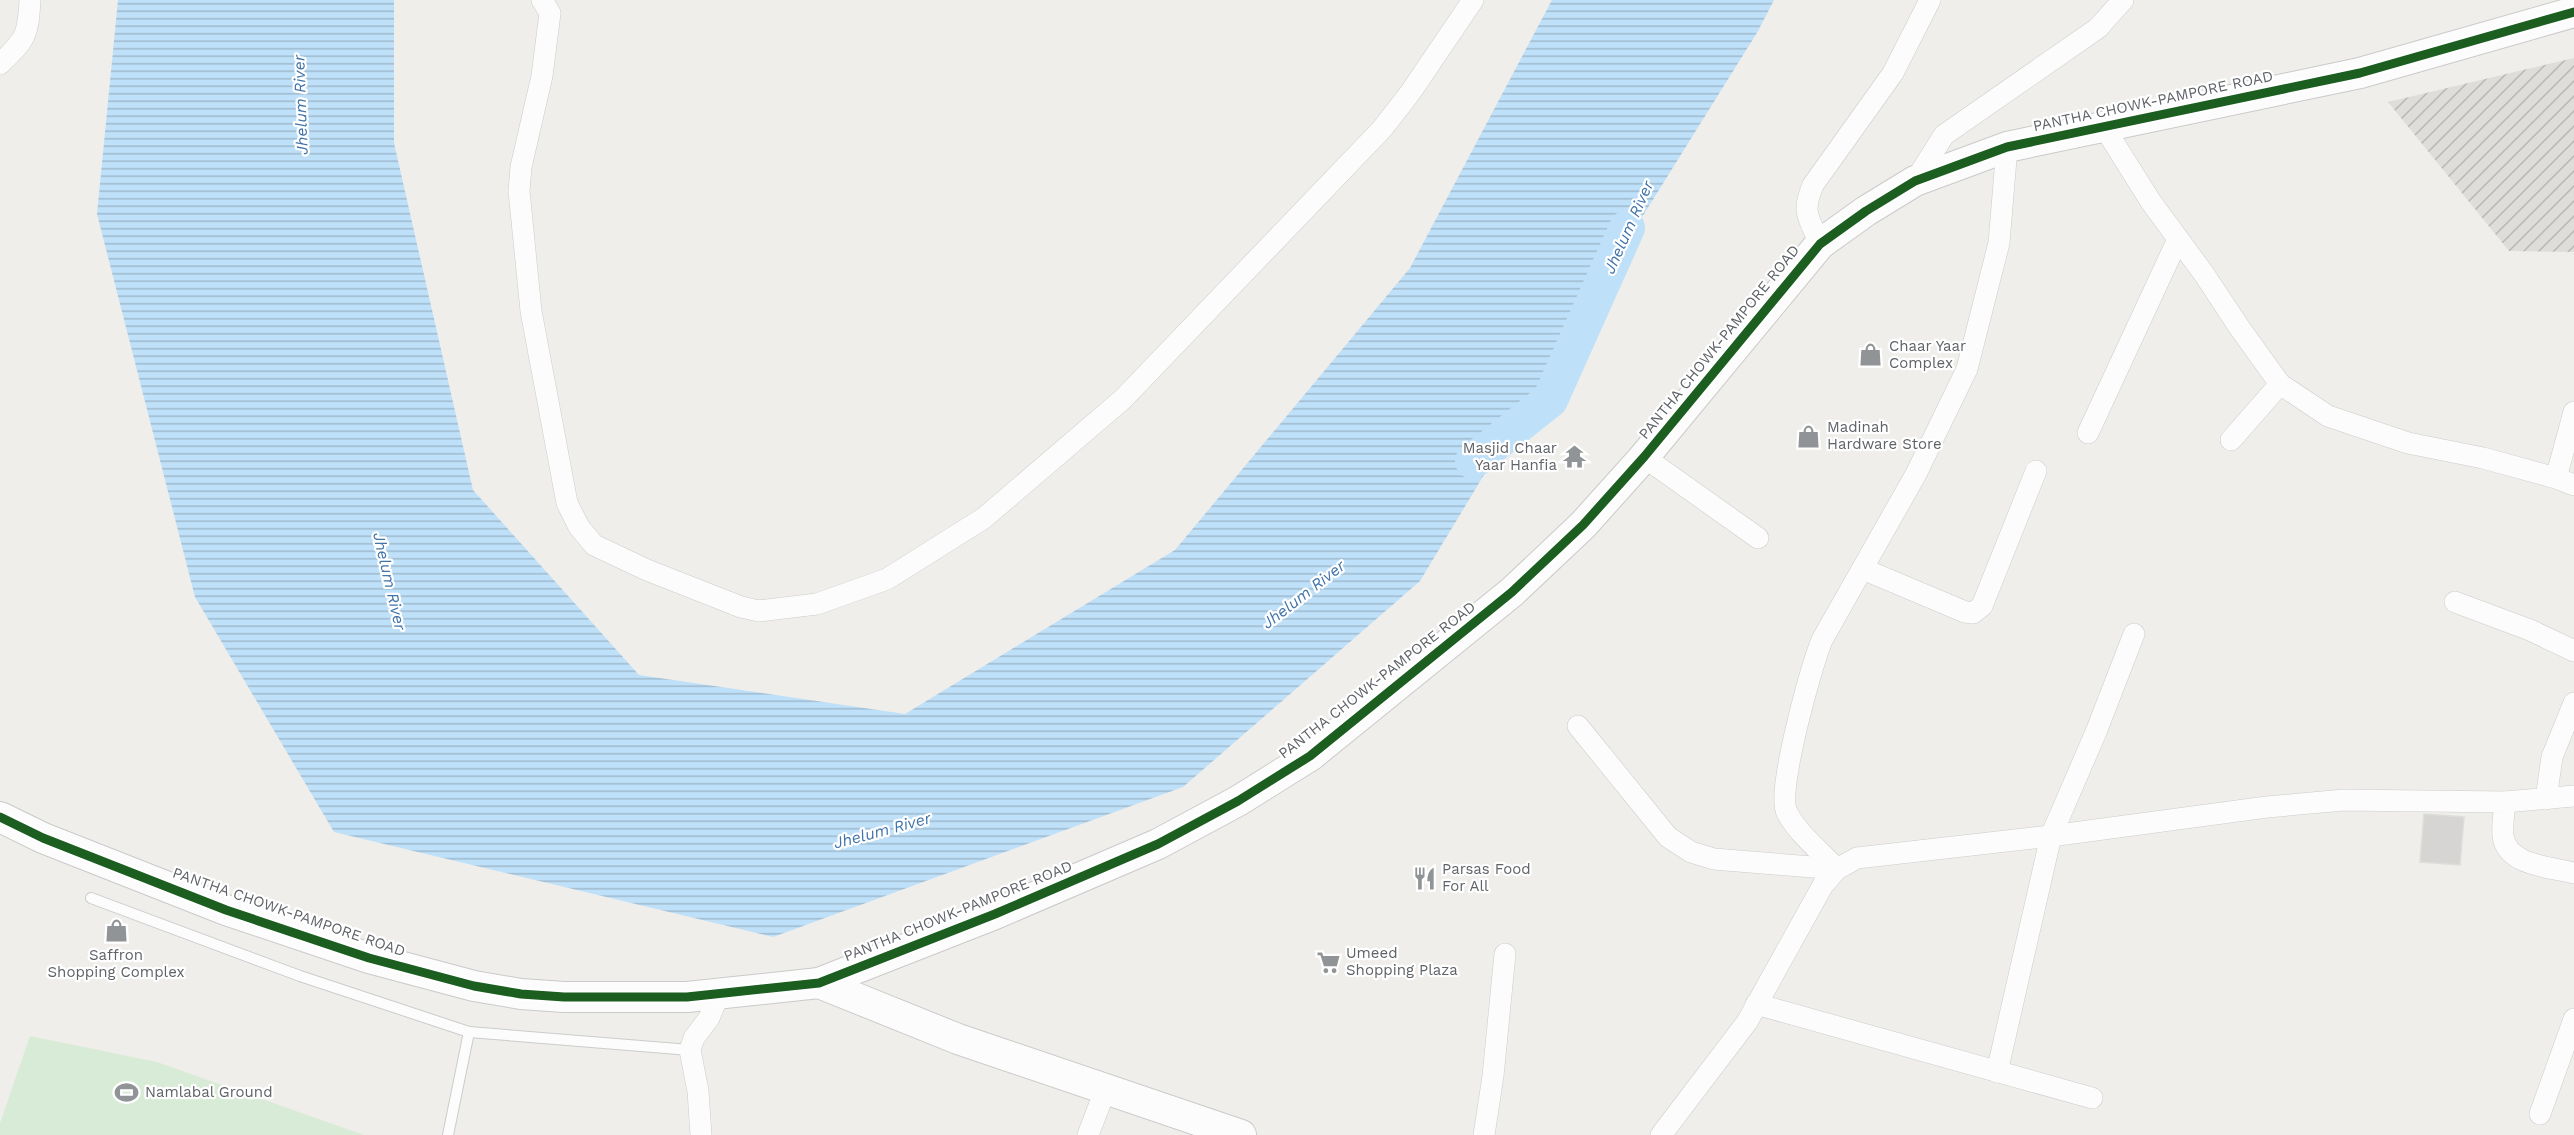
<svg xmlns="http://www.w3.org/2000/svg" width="2574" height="1135" viewBox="0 0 2574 1135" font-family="'Work Sans',sans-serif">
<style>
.industrial{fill:url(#industrial-furrows)}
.green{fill:#d8ebd6}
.water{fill:url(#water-rules)}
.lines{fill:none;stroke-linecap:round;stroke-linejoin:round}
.river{stroke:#bfe0f9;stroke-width:36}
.building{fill:#d6d5d3;stroke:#deddd9;stroke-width:1.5}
.lane-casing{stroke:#cbcccc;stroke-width:12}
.street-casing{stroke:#cbcccc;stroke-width:22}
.secondary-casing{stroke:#cacacb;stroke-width:32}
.lane{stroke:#fdfcfc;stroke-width:10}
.street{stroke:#fdfcfc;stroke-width:21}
.secondary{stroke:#fdfcfc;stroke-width:30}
.cycleway-casing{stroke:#fff;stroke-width:13}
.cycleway{stroke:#1b5e20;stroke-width:9}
.labels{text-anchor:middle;stroke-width:4.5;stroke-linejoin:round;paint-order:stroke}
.street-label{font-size:15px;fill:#5f6368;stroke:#fff}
.poi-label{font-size:15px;fill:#5f6368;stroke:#fff;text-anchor:start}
.water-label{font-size:16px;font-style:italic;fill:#4174aa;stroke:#fff}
</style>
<defs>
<pattern id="industrial-furrows" width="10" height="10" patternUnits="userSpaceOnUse" patternTransform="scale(1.5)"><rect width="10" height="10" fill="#dfddda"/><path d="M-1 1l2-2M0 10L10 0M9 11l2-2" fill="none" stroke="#b8b7b5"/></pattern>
<pattern id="water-rules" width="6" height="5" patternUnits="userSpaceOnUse" patternTransform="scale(1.5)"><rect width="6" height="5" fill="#bfe0f9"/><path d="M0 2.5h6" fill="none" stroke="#9eb9cd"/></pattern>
</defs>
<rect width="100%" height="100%" fill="#efeeea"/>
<polygon class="industrial" points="2574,58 2574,252 2509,251 2388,102"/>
<polygon class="green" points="30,1036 157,1062 364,1135 0,1135 0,1123"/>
<polygon class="water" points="118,0 394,0 394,143 473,490 639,675 905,714 1175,550 1410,268 1552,0 1774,0 1758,31 1558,352 1420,581 1183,787 773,937 334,832 195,597 97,214"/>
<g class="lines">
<polyline class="river" points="1473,461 1550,400 1627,228"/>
</g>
<polygon class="building" points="2424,814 2464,817 2460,865 2420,862"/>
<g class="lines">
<defs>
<g id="lane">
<polyline points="91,898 300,976 469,1032 690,1050"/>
<polyline points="448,1135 469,1032"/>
</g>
<g id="street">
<polyline points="542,0 550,13 542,76 521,167 519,191 531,311 567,503 579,527 594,545 647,570 741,607 759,611 817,604 887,579 984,518 1123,399 1382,129 1410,93 1473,0"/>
<path d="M0,64C26,39 28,36 30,0"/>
<polyline points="2104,127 2151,202 2204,274 2239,327 2280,384 2328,416 2408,443 2483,458 2556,478 2574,485"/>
<polyline points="1915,181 1944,135 2098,28 2123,0"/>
<path d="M1820,244C1809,218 1801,213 1813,185L1893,73L1930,0"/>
<polyline points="2088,433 2178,239"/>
<polyline points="2231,440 2280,384"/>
<polyline points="1644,457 1758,538"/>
<polyline points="2556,478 2574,412"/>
<polyline points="1863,569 1965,612 1973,613 1982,606 2036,471"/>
<polyline points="2455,602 2530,630 2574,651"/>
<polyline points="1578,726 1668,837 1691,852 1714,859 1837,869"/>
<polyline points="2546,799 2552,757 2574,703"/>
<polyline points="2505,802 2574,796"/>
<path d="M1837,869C1822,853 1793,829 1786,810C1778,786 1811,667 1822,640L1916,474L1967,369L1999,243L2007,147"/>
<polyline points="1756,1004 2092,1098"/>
<polyline points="1997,1072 2051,836 2096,732 2134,634"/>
<polyline points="2540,1114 2574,1019"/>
<polyline points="701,1135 698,1091 690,1050 694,1038 709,1018 719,994"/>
<polyline points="1088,1135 1106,1088"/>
<polyline points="1484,1135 1493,1076 1505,954"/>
<path d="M1661,1135L1747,1022L1823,885L1837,869L1857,858L2051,836L2267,807L2344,800L2505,802C2504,813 2502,825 2503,836C2507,866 2551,867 2574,873"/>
</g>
<g id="secondary">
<polyline points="0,817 43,838 226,910 369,958 474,986 521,994 564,997 687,997 819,983 995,914 1158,844 1238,801 1310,756 1512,592 1583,525 1644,457 1820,244 1866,211 1915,181 2007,147 2360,73 2574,12"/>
<polyline points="819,983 958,1039 1241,1135"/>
</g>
</defs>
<use href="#lane" class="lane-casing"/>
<use href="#street" class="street-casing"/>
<use href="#secondary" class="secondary-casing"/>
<use href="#lane" class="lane"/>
<use href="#street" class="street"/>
<use href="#secondary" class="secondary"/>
<defs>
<polyline id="cycleway" points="0,817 43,838 226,910 369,958 474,986 521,994 564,997 687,997 819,983 995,914 1158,844 1238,801 1310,756 1512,592 1583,525 1644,457 1820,244 1866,211 1915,181 2007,147 2360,73 2574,12"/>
</defs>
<use href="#cycleway" class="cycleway-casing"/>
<use href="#cycleway" class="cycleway"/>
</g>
<defs>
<symbol id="shop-bare" viewBox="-9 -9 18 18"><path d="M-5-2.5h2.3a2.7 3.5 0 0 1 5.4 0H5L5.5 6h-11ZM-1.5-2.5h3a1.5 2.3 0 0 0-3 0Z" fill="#919496" stroke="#fff" stroke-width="2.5" paint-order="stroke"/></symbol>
<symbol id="temple-bare" viewBox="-9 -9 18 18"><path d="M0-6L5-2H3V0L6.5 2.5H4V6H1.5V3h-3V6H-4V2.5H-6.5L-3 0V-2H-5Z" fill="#919496" stroke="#fff" stroke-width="2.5" paint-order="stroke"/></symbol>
<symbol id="restaurant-bare" viewBox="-9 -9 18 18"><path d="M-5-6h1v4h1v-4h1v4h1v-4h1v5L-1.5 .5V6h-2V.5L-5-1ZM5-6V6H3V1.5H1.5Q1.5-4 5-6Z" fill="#919496" stroke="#fff" stroke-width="2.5" paint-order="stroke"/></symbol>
<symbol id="supermarket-bare" viewBox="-9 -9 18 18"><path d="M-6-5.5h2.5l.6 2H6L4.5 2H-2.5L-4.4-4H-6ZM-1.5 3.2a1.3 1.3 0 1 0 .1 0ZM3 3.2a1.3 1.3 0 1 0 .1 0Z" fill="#919496" stroke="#fff" stroke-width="2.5" paint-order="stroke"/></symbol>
<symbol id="stadium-bare" viewBox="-9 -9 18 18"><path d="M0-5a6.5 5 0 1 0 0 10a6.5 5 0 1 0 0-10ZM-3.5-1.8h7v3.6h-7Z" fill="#919496" stroke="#fff" stroke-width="2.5" paint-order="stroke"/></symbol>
</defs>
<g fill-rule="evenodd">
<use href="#shop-bare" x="1854" y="338" width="33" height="33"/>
<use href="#shop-bare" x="1792" y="420" width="33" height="33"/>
<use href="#temple-bare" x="1558" y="440" width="33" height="33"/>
<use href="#restaurant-bare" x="1408" y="862" width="33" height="33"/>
<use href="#shop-bare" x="100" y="914" width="33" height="33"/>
<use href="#supermarket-bare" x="1312" y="946" width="33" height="33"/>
<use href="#stadium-bare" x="110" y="1076" width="33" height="33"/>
</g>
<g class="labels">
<g class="street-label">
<text transform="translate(2153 101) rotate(-12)" y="5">PANTHA CHOWK-PAMPORE ROAD</text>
<text transform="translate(1719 342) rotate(-51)" y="5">PANTHA CHOWK-PAMPORE ROAD</text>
<text transform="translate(1377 680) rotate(-38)" y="5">PANTHA CHOWK-PAMPORE ROAD</text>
<text transform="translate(958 911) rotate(-22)" y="5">PANTHA CHOWK-PAMPORE ROAD</text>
<text transform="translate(289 912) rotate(19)" y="5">PANTHA CHOWK-PAMPORE ROAD</text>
</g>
<g class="poi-label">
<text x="1889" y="351">Chaar Yaar<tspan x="1889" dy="17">Complex</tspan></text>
<text x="1827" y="432">Madinah<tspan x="1827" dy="17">Hardware Store</tspan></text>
<text x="1557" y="453" text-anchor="end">Masjid Chaar<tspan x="1557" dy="17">Yaar Hanfia</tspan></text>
<text x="1442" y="874">Parsas Food<tspan x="1442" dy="17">For All</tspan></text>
<text x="1346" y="958">Umeed<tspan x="1346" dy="17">Shopping Plaza</tspan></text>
<text x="116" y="960" text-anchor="middle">Saffron<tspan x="116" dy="17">Shopping Complex</tspan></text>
<text x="145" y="1097">Namlabal Ground</text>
</g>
<g class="water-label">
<text transform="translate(300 105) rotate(-92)" y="6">Jhelum River</text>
<text transform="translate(1628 227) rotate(-66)" y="6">Jhelum River</text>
<text transform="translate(390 581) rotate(77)" y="6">Jhelum River</text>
<text transform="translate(1303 594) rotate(-38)" y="6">Jhelum River</text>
<text transform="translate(882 830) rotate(-15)" y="6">Jhelum River</text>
</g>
</g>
</svg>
